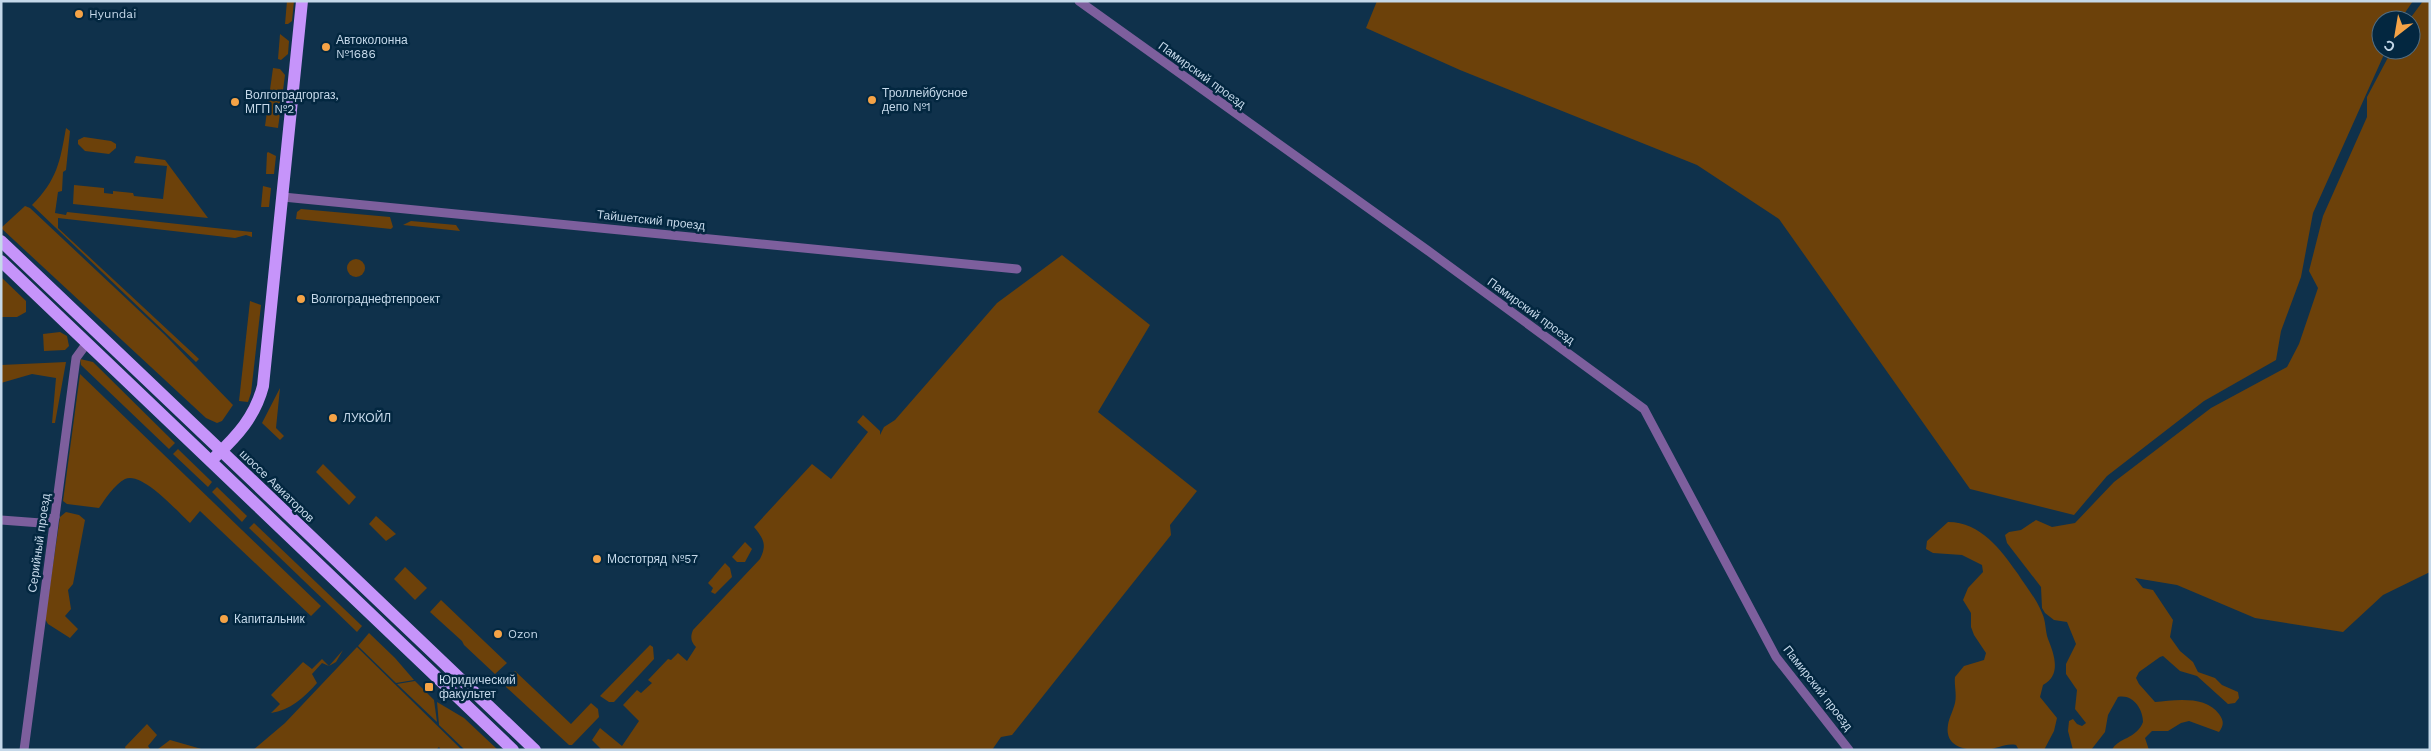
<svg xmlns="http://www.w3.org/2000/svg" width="2431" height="751" viewBox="0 0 2431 751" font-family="'Work Sans',sans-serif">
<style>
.green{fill:#6c410a}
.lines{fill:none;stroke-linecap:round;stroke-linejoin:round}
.minor{stroke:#7d5f9d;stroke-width:9}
.primary{stroke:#c694fa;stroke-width:12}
.poi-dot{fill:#f5a346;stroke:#032740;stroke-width:2}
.labels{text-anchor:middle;stroke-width:5;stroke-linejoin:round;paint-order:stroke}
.poi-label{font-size:12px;fill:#c5d8e9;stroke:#032740;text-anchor:start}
.street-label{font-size:12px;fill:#c5d8e9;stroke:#032740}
</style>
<rect width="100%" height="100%" fill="#0f314b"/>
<g class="green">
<polygon points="287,1 294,1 292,21 288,24 285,24"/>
<polygon points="1377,1 2413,1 2400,20 2381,20 2381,50 2386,50 2313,213 2301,277 2281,331 2276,360 2204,401 2107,476 2074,515 1970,489 1779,219 1697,165 1460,70 1366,28"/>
<path d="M2423,1H2430V572L2383,595L2343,632L2255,618L2177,585L2135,578L2143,588L2153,590L2173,620L2170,637L2180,651L2193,662L2198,672L2215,678L2222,685L2238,692L2239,698L2235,703L2228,704L2197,676L2180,671L2163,656L2160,657L2139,672L2136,678L2139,684L2155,702C2174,700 2206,695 2219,714C2224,721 2224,725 2219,732L2189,721L2181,723L2168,731H2152L2145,738L2149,750H2112C2117,738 2137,739 2143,722C2143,709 2133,694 2118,697L2108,715L2105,732L2091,750H2073L2068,731L2069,721L2073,719L2077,724L2082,726L2086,723L2075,709L2077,690L2066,674V664L2076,644L2067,622L2054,620L2045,613L2042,608L2041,587L2007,543L2005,535L2009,532L2021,530L2036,520L2052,527L2075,523L2114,482L2211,408L2287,367L2299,344L2318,288L2309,271L2323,216L2367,117V97L2392,50H2411V20H2409Z"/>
<polygon points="280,34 289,41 288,54 281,60 278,59"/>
<polygon points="273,68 280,69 285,75 278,128 265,126"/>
<path d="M66,128L70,131L66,170L63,172L62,191L58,192L55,213L66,215L67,212L252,232V237L246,235L235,238L58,218V228L199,359L196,362L32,205C57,180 60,162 66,128Z"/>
<polygon points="84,137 111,141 116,144 116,148 109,154 85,151 78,144 78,140"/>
<polygon points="268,152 276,156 274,174 266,174 267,153"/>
<polygon points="136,156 165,160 208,218 73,204 74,185 104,188 104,193 113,194 113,191 133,193 134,196 163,199 167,166 134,163"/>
<polygon points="263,186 271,188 269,207 261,207"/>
<polygon points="25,206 30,208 165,335 233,405 222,421 217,423 206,418 1,228"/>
<polygon points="301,209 390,217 393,227 391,229 296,219 297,212"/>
<polygon points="411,221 456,225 460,231 403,225"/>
<path d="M1062,255L1150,325L1098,412L1197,491L1170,525L1171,535L1012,735L1001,737L992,750H602L592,740L600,728L622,746L639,721L623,705L637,690L641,693L652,683L648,680L668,659L671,660L678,653L687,661L696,647C691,642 690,637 693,630L760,559C767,545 764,539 754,527L812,464L831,479L868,432L857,422L863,415L880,431V435L884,427L895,420L997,303Z"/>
<circle cx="356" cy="268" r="9"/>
<polygon points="1,277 26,301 26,312 17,317 1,317"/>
<polygon points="250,301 261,305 251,393 248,402 239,401"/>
<polygon points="60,332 67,336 69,346 65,350 44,351 43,334"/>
<polygon points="80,359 93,362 175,443 169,449 81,365"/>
<polygon points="66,362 55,423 52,423 56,378 32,374 1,383 1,365"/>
<path d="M80,374L321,606L311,616L200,511L190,523C178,512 142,471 125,479C114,485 106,498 99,508L67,504L63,501Z"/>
<polygon points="280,388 276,428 284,436 280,440 262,423"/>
<polygon points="178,449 212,482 208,487 173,454"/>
<polygon points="323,464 356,497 349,505 316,472"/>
<polygon points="217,487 247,516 242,522 212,492"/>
<polygon points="66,512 79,515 85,520 73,584 68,590 71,609 65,616 78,629 70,638 48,624 45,619 60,517"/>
<polygon points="376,516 396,534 386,541 369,524"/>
<path d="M1948,522C1981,522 2001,550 2018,574C2026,587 2036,598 2042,613C2046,621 2045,630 2048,639C2054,654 2062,675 2043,685L2040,697L2057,718L2054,731L2044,750H2019L2016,745C2005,743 1997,749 1986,750C1969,751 1944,749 1948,725C1949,718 1953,711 1955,703C1957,694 1954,686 1955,677L1964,666L1984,660L1986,653L1974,635L1971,627V613L1963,600L1968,588L1983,572L1982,565L1962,555L1933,553L1926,549L1927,541Z"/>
<polygon points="254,523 362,626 357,632 249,528"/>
<polygon points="745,542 752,549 745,562 737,562 732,557"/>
<polygon points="725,563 730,568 732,577 715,594 711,592 713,588 708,583"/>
<polygon points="405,567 427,588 415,600 394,579"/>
<polygon points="441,600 507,663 495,674 464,645 462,641 430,612"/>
<polygon points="369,633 395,658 414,680 396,683 358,646"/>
<polygon points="650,645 653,647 654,659 614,702 609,702 600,696"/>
<polygon points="357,647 462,750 441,750 439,747 436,750 253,750 285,723"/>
<path d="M343,650L336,662L329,666L322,663L312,674L317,683C304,698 290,710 271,713L280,704L271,695L303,662L312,669L322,659L329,666Z"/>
<polygon points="515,671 571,724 591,703 598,709 599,717 572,745 569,745 506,687 506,683"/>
<polygon points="415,681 434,700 437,722 397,684"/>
<polygon points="437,702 464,718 498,750 465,750 439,725"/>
<polygon points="147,724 157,735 148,746 150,749 158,749 170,740 205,750 126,750 125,747"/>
</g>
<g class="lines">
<g class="minor">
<polyline points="1079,1 1427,250 1644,409 1776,657 1849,750"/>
<polyline points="283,197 1017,269"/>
<polyline points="1,520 41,523 55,517"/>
<polyline points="24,750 76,358 87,343"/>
</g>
<g class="primary">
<polyline points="1,241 535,750"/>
<polyline points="1,261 513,750"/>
<path d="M215,457C237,436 255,417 263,386L302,1"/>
</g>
</g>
<g class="poi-dot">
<circle cx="79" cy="14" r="5"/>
<circle cx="326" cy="47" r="5"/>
<circle cx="872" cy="100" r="5"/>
<circle cx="235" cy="102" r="5"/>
<circle cx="301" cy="299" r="5"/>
<circle cx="333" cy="418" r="5"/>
<circle cx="597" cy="559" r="5"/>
<circle cx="224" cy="619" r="5"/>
<circle cx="498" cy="634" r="5"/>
<rect x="424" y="682" width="10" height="10" rx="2.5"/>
</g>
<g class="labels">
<g class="poi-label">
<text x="89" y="18">Hyundai</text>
<text x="336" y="44">Автоколонна<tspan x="336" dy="14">№1686</tspan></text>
<text x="882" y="97">Троллейбусное<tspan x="882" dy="14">депо №1</tspan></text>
<text x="245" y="99">Волгоградгоргаз,<tspan x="245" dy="14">МГП №2</tspan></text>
<text x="311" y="303">Волгограднефтепроект</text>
<text x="343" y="422">ЛУКОЙЛ</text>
<text x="607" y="563">Мостотряд №57</text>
<text x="234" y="623">Капитальник</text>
<text x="508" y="638">Ozon</text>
<text x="439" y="684">Юридический<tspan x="439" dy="14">факультет</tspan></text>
</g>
<g class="street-label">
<text transform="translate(1202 75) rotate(36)" y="4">Памирский проезд</text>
<text transform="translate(651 220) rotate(6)" y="4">Тайшетский проезд</text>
<text transform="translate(1531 311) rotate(36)" y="4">Памирский проезд</text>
<text transform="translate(277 486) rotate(44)" y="4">шоссе Авиаторов</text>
<text transform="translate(39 543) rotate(-82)" y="4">Серийный проезд</text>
<text transform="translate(1818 688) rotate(52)" y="4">Памирский проезд</text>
</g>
</g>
<rect width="2431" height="751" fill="none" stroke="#c5d8e9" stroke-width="5"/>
<g transform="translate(2396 35) rotate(211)"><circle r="24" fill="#032740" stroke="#516e84"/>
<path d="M0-4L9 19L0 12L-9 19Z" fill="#f5a346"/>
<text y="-8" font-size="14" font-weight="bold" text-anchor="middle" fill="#c5d8e9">С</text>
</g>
</svg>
